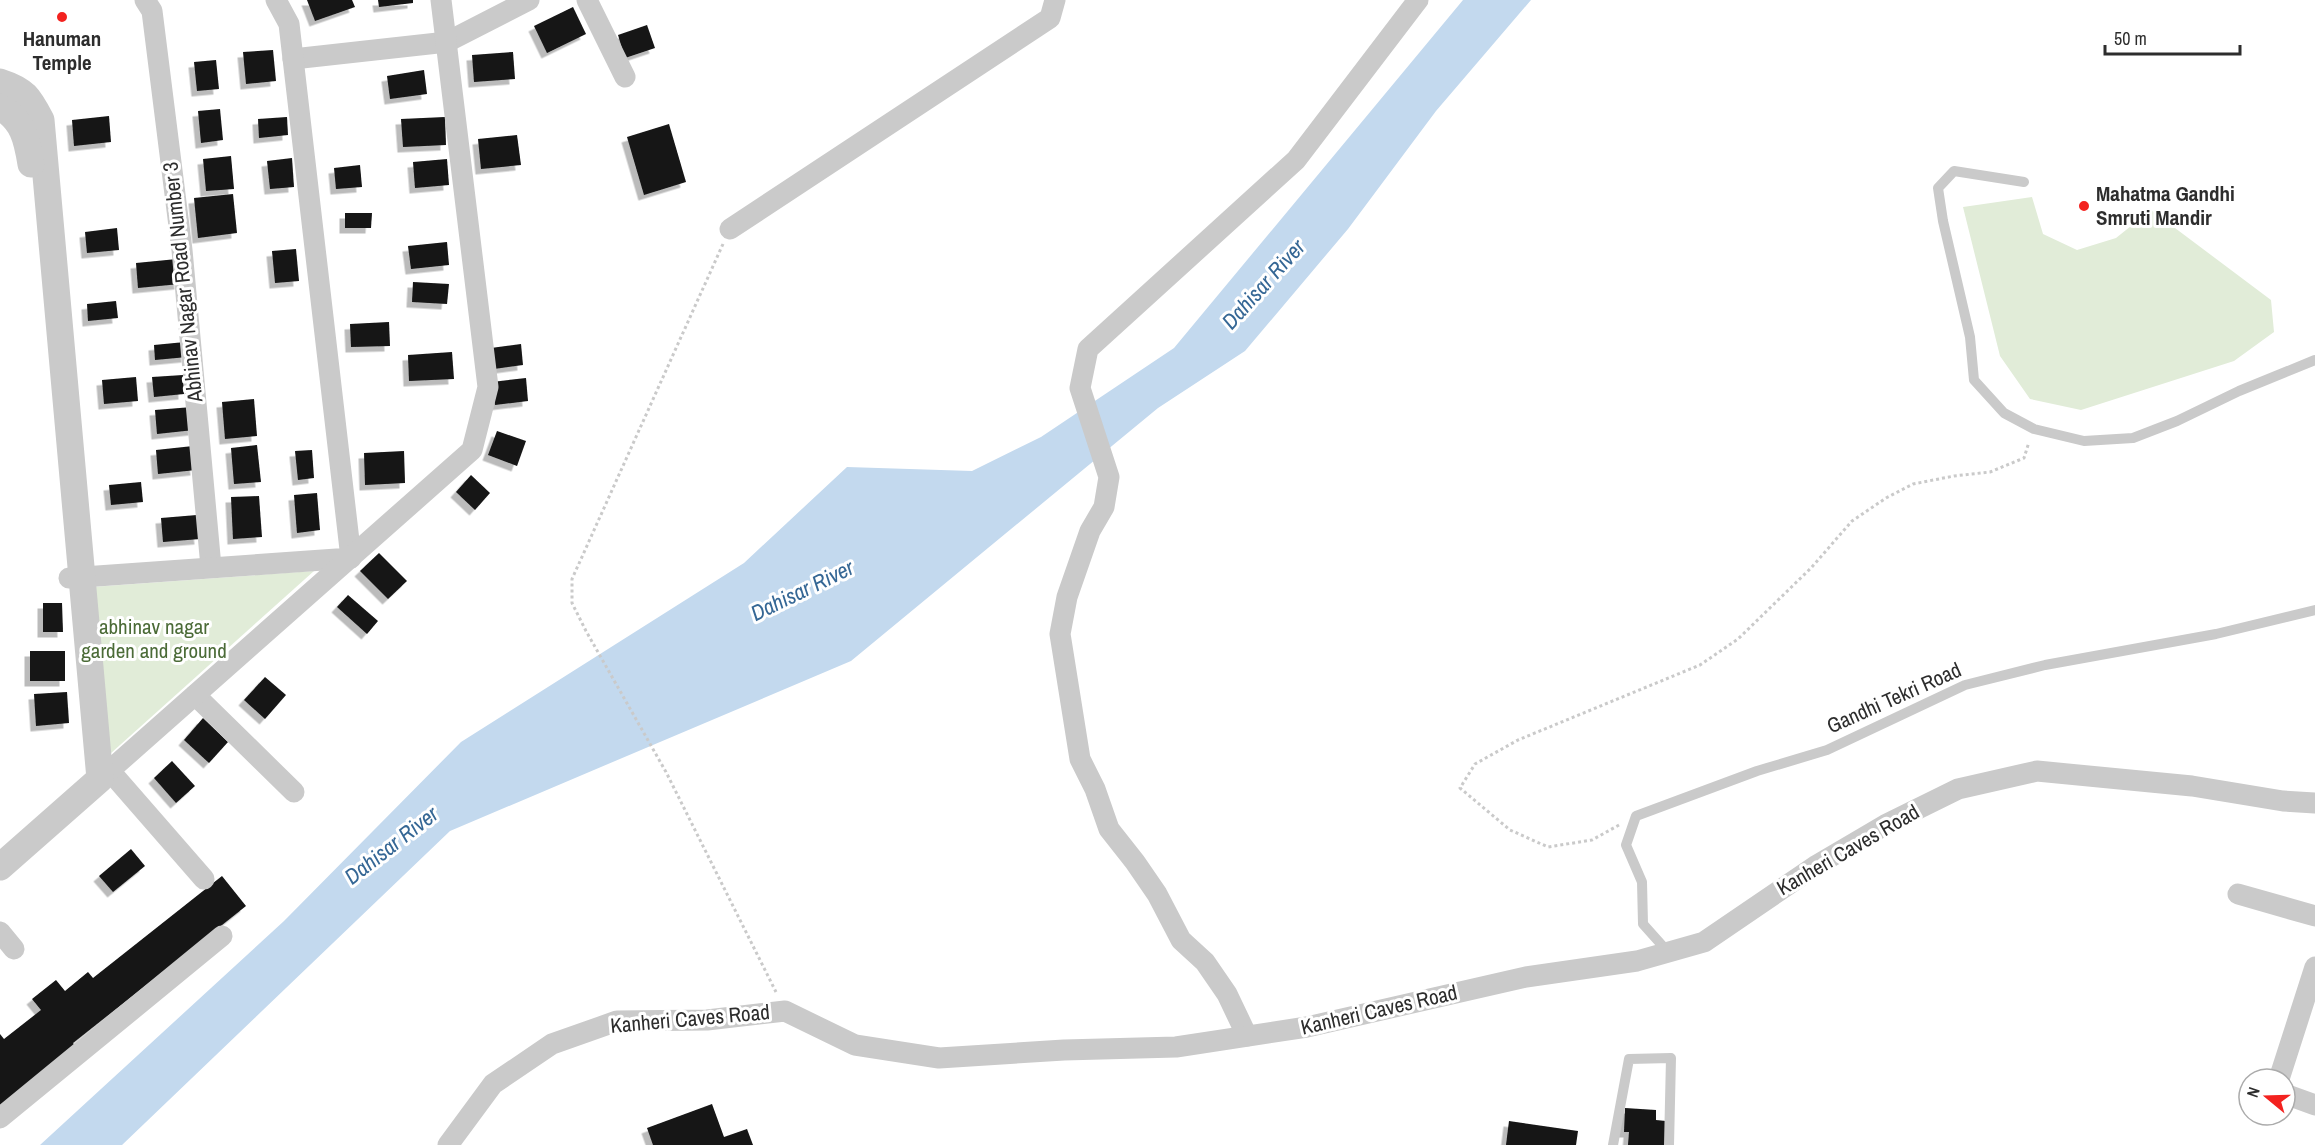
<svg xmlns="http://www.w3.org/2000/svg" width="2315" height="1145" viewBox="0 0 2315 1145" font-family="'Archivo Narrow',sans-serif">
<style>
.green{fill:#e1ecd8}
.water{fill:#c3d9ee}
.building{fill:#141414;filter:url(#shadow)}
.lines{fill:none;stroke-linecap:round;stroke-linejoin:round}
.path{stroke:#cacaca;stroke-width:3;stroke-dasharray:3 3;stroke-linecap:butt}
.service{stroke:#cacaca;stroke-width:10}
.minor{stroke:#cacaca;stroke-width:21}
.tertiary{stroke:#cacaca;stroke-width:27}
.poi-dot{fill:#f3221f;stroke:#fff;stroke-width:2}
.labels{text-anchor:middle;stroke-width:6;stroke-linejoin:round;paint-order:stroke}
.poi-label{font-size:21px;font-weight:bold;fill:#2d2d2d;stroke:#fff}
.street-label{font-size:21px;fill:#2d2d2d;stroke:#fff}
.park-label{font-size:21px;fill:#4b6b37;stroke:#fff}
.water-label{font-size:22px;font-style:italic;fill:#356795;stroke:#fff}
</style>
<defs>
<filter id="shadow"><feDropShadow dx="-5.5" dy="5.5" stdDeviation="0" flood-color="#0004"/></filter>
</defs>
<rect width="100%" height="100%" fill="#fff"/>
<g class="green">
<polygon points="2032,197 2043,234 2077,250 2116,238 2151,210 2271,300 2274,332 2234,361 2081,410 2030,399 2000,356 1963,207"/>
<polygon points="314,571 110,754 92,587"/>
</g>
<polygon class="water" points="1463,0 1531,0 1436,111 1348,229 1245,351 1158,408 851,661 450,831 122,1145 40,1145 284,921 461,742 744,563 847,467 972,471 1041,437 1174,348"/>
<g class="building">
<polygon points="307,0 352,0 355,7 315,21"/>
<polygon points="378,0 413,0 413,3 379,7"/>
<polygon points="573,7 586,34 547,53 534,26"/>
<polygon points="647,25 655,48 625,58 618,35"/>
<polygon points="273,50 276,81 246,84 243,52"/>
<polygon points="513,52 515,79 474,82 472,55"/>
<polygon points="216,60 219,89 197,91 194,62"/>
<polygon points="424,70 427,94 390,99 387,76"/>
<polygon points="220,109 223,140 201,143 198,111"/>
<polygon points="109,116 111,142 74,146 72,120"/>
<polygon points="287,117 288,135 259,138 258,119"/>
<polygon points="445,117 446,145 403,147 401,119"/>
<polygon points="669,124 686,182 644,195 627,137"/>
<polygon points="517,135 521,165 481,169 478,139"/>
<polygon points="231,156 234,189 206,191 203,159"/>
<polygon points="292,158 294,187 270,189 267,161"/>
<polygon points="447,159 449,185 415,188 413,162"/>
<polygon points="360,165 362,187 336,189 334,168"/>
<polygon points="233,194 237,233 198,238 194,198"/>
<polygon points="345,213 372,213 371,228 345,228"/>
<polygon points="117,228 119,250 87,253 85,232"/>
<polygon points="447,242 449,265 411,269 408,246"/>
<polygon points="296,249 299,281 275,283 272,251"/>
<polygon points="177,259 180,284 138,288 136,263"/>
<polygon points="413,282 449,284 447,304 412,302"/>
<polygon points="116,301 118,318 88,321 87,304"/>
<polygon points="389,322 390,346 351,347 350,324"/>
<polygon points="185,342 187,357 155,360 154,345"/>
<polygon points="521,344 523,365 494,369 491,348"/>
<polygon points="452,352 454,379 409,381 408,355"/>
<polygon points="183,375 184,394 154,397 152,377"/>
<polygon points="136,377 138,401 104,404 102,380"/>
<polygon points="526,378 528,401 495,405 492,382"/>
<polygon points="254,399 257,436 225,439 222,402"/>
<polygon points="192,407 194,430 157,434 155,410"/>
<polygon points="497,431 526,441 517,466 488,455"/>
<polygon points="257,445 261,482 234,484 231,448"/>
<polygon points="193,446 196,470 158,474 156,450"/>
<polygon points="312,450 314,478 298,480 295,451"/>
<polygon points="404,451 405,483 365,485 364,453"/>
<polygon points="471,475 490,493 475,510 456,492"/>
<polygon points="141,482 143,502 111,505 109,485"/>
<polygon points="317,493 320,530 297,533 294,495"/>
<polygon points="259,496 262,537 233,539 231,497"/>
<polygon points="197,515 200,539 163,542 161,518"/>
<polygon points="379,553 407,581 388,599 360,571"/>
<polygon points="348,595 378,621 367,634 337,607"/>
<polygon points="43,603 62,603 63,632 43,632"/>
<rect x="30" y="651" width="35" height="30"/>
<polygon points="265,677 286,695 265,719 244,700"/>
<polygon points="67,692 69,723 36,726 34,694"/>
<polygon points="203,718 228,742 209,763 184,740"/>
<polygon points="172,761 195,786 176,803 154,778"/>
<polygon points="131,849 145,866 113,892 99,876"/>
<polygon points="222,876 246,906 73,1043 77,1049 0,1110 0,1034 4,1039 41,1010 32,999 56,980 65,991 88,972 93,978"/>
<polygon points="712,1104 724,1137 747,1129 753,1145 653,1145 647,1128"/>
<polygon points="1625,1108 1656,1110 1656,1120 1666,1121 1665,1145 1628,1145 1629,1132 1624,1132"/>
<polygon points="1509,1121 1578,1131 1576,1145 1506,1145"/>
</g>
<g class="lines">
<g class="path">
<polyline points="723,244 572,579 572,603 586,631 666,772 776,992"/>
<polyline points="1619,825 1592,840 1548,847 1510,830 1460,788 1475,764 1518,740 1700,665 1738,639 1811,568 1852,521 1886,498 1913,484 1954,476 1990,472 2024,458 2029,442"/>
</g>
<g class="service">
<polyline points="2024,182 1954,171 1938,188 1943,221 1970,337 1974,380 2004,413 2034,429 2084,441 2133,438 2177,421 2239,391 2315,360"/>
<polyline points="1668,952 1643,924 1642,882 1626,845 1636,816 1757,771 1827,750 1965,685 2045,665 2216,634 2315,610"/>
<polyline points="1613,1145 1629,1059 1671,1058 1669,1145"/>
</g>
<g class="minor">
<polyline points="145,0 152,11 182,250 211,567"/>
<polyline points="587,0 625,77"/>
<polyline points="293,59 447,42 529,0"/>
<polyline points="730,229 1050,18 1055,0"/>
<polyline points="69,578 351,558 289,24 276,0"/>
<polyline points="195,695 294,792"/>
<polyline points="109,770 204,879"/>
<polyline points="100,779 472,450 488,387 441,0"/>
<polyline points="2238,894 2315,916"/>
<polyline points="0,932 14,949"/>
<polyline points="1247,1036 1227,994 1205,962 1181,940 1157,894 1135,862 1109,829 1095,789 1080,759 1060,634 1067,597 1090,531 1104,507 1109,477 1080,388 1088,349 1296,160 1418,0"/>
<polyline points="2279,1079 2315,967"/>
<polyline points="2285,1094 2315,1105"/>
<polyline points="0,1118 222,936"/>
<polyline points="448,1145 493,1084 552,1044 617,1021 707,1020 785,1011 855,1045 939,1058 1064,1050 1176,1047 1307,1027 1526,977 1637,961 1704,942 1817,865 1885,825 1958,789 2037,771 2192,786 2283,801 2315,803"/>
</g>
<g class="tertiary">
<path d="M0,82C25,90 29,97 41,120L100,779L0,867"/>
<path d="M0,107C23,120 27,139 31,164"/>
</g>
</g>
<g class="poi-dot">
<circle cx="62" cy="17" r="6"/>
<circle cx="2084" cy="206" r="6"/>
</g>
<g class="labels">
<g class="poi-label">
<text x="62" y="46">Hanuman<tspan x="62" dy="24">Temple</tspan></text>
<text x="2096" y="201" text-anchor="start">Mahatma Gandhi<tspan x="2096" dy="24">Smruti Mandir</tspan></text>
</g>
<g class="street-label">
<text transform="translate(183 282) rotate(-96)" y="7">Abhinav Nagar Road Number 3</text>
<text transform="translate(1894 698) rotate(-24)" y="7">Gandhi Tekri Road</text>
<text transform="translate(1848 850) rotate(-30)" y="7">Kanheri Caves Road</text>
<text transform="translate(1379 1010) rotate(-13)" y="7">Kanheri Caves Road</text>
<text transform="translate(690 1019) rotate(-5)" y="7">Kanheri Caves Road</text>
</g>
<g class="park-label">
<text x="154" y="634">abhinav nagar<tspan x="154" dy="24">garden and ground</tspan></text>
</g>
<g class="water-label">
<text transform="translate(1263 284) rotate(-48)" y="8">Dahisar River</text>
<text transform="translate(802 590) rotate(-26)" y="8">Dahisar River</text>
<text transform="translate(391 845) rotate(-38)" y="8">Dahisar River</text>
</g>
</g>
<g transform="translate(2267 1097) rotate(289)"><circle r="28" fill="#ffffff" stroke="#ababab" stroke-width="1.5"/>
<path d="M0-4.5L10 22L0 15L-10 22Z" fill="#f3221f"/>
<text y="-9" font-size="16" font-weight="bold" text-anchor="middle" fill="#2d2d2d">N</text>
</g>
<path d="M2105 45v9h135v-9" fill="none" stroke="#2d2d2d" stroke-width="3"/>
<text x="2114" y="45" font-size="18" fill="#2d2d2d" stroke="#ffffff" stroke-width="4.5" paint-order="stroke">50 m</text>
</svg>
